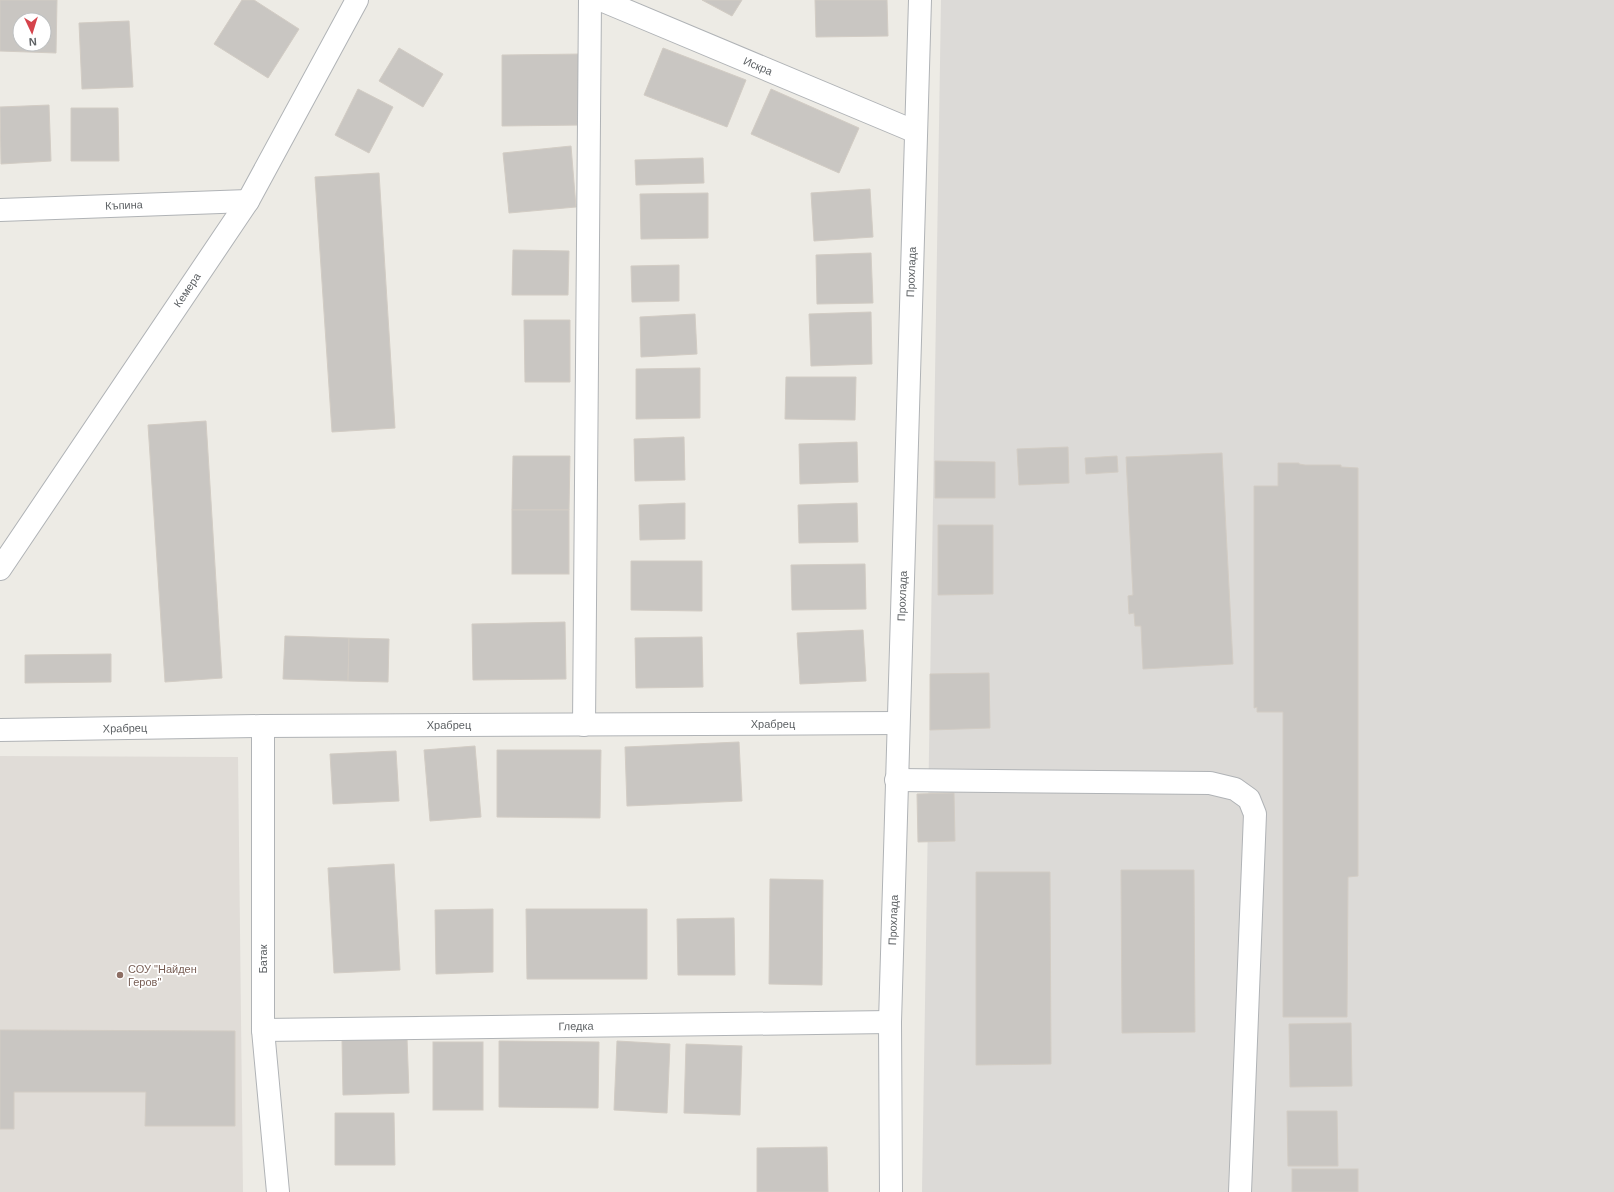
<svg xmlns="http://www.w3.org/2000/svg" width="1614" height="1192" viewBox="0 0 1614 1192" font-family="Arial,sans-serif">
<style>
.industrial{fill:#dcdad7}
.education{fill:#e0dcd7}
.building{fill:#c9c6c2;stroke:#d2ccc4;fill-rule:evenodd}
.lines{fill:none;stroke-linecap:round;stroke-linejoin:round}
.minor-casing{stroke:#b0b3b6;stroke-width:24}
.minor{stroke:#fff;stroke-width:22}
.education-dot{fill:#8d6e63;stroke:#fff;stroke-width:1.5}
.labels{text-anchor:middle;stroke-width:3.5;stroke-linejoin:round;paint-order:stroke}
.street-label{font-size:11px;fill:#5d6164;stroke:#fff}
.education-label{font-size:11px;fill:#785e54;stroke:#fff;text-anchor:start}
</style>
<rect width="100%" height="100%" fill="#edebe5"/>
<polygon class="industrial" points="941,0 1614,0 1614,1192 922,1192"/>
<polygon class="education" points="0,756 238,757 243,1192 0,1192"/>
<g class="building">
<path d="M0,0H57L56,53L0,51ZM20,20H44V44H20Z"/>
<polygon points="242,0 254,0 299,29 268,78 214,44"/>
<polygon points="702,0 742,0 732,16"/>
<polygon points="815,0 887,0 888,36 816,37"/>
<polygon points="129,21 133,87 82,89 79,23"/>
<polygon points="399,48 443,74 423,107 379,81"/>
<polygon points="663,48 746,80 727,127 644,95"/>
<polygon points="582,54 583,125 502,126 502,55"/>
<polygon points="358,89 393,107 369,153 335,135"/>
<polygon points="771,89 859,128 839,173 751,134"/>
<polygon points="49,105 51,161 1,164 0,107"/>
<polygon points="71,108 118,108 119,161 71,161"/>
<polygon points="571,146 576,207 509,213 503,153"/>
<polygon points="703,158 704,183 636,185 635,160"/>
<polygon points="379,173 395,428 332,432 315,177"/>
<polygon points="870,189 873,237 814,241 811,193"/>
<polygon points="708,193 708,238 641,239 640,194"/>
<polygon points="513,250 569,251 568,295 512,295"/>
<polygon points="871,253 873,303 817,304 816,255"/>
<polygon points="679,265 679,301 632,302 631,266"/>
<polygon points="871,312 872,364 811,366 809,314"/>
<polygon points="695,314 697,354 641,357 640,317"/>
<polygon points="524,320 570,320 570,382 525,382"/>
<polygon points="700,368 700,418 636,419 636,369"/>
<polygon points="786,377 856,377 855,420 785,419"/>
<polygon points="206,421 222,678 165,682 148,425"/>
<polygon points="684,437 685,480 635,481 634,439"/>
<polygon points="857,442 858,482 800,484 799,444"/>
<polygon points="1068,447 1069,483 1019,485 1017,449"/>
<polygon points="1222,453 1233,664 1143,669 1141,626 1135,626 1134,613 1129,614 1128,596 1133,595 1126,457"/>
<polygon points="513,456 570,456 569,510 512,510"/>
<polygon points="1117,456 1118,472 1086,474 1085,458"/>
<polygon points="935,461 995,462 995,498 935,498"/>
<polygon points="1278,463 1299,463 1299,464 1305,465 1341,465 1341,467 1358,468 1358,876 1348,877 1347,1017 1283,1017 1283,712 1257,712 1257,707 1254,708 1254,486 1278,486"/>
<polygon points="685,503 685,539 640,540 639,505"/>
<polygon points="857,503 858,542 799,543 798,505"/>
<rect x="512" y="510" width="57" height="64"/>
<polygon points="938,525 993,525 993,594 938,595"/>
<polygon points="631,561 702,561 702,611 631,610"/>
<polygon points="865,564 866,609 792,610 791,565"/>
<polygon points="565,622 566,679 473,680 472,624"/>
<polygon points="863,630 866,681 800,684 797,633"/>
<polygon points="285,636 349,638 348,681 283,679"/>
<polygon points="702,637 703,687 636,688 635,638"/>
<polygon points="349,638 389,639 388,682 348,681"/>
<polygon points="111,654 111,682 25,683 25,655"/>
<polygon points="989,673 990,728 930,730 930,674"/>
<polygon points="739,742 742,801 627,806 625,747"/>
<polygon points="475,746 481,817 430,821 424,750"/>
<polygon points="497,750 601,750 600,818 497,817"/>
<polygon points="396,751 399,801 333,804 330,754"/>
<polygon points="954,793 955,841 918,842 917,794"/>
<polygon points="394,864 400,970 334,973 328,868"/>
<polygon points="1121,870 1194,870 1195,1032 1122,1033"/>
<polygon points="976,872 1050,872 1051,1064 976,1065"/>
<polygon points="770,879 823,880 822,985 769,984"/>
<polygon points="493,909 493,972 436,974 435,910"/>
<polygon points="526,909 647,909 647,979 527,979"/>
<polygon points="734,918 735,975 678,975 677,919"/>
<polygon points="1351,1023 1352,1086 1290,1087 1289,1024"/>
<polygon points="0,1030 235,1031 235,1126 145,1126 146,1092 14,1092 14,1129 0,1129"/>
<polygon points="407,1038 409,1093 343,1095 342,1040"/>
<polygon points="499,1041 599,1042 598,1108 499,1107"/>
<polygon points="617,1041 670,1044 667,1113 614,1110"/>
<rect x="433" y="1042" width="50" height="68"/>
<polygon points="686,1044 742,1046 740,1115 684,1113"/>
<polygon points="1287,1111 1337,1111 1338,1166 1288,1166"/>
<polygon points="335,1113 394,1113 395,1165 335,1165"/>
<polygon points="827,1147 828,1192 757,1192 757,1148"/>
<rect x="1292" y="1169" width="66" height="23"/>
</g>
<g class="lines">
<defs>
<g id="minor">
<polyline points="601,0 916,132"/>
<polyline points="0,210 248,201"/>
<polyline points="0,569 248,201 357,0"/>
<polyline points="584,725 590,0"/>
<polyline points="263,726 263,1030 278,1192"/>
<polyline points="0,730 263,726 898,723"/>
<polyline points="896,780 1210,783 1235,789 1249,799 1255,814 1240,1192"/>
<polyline points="263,1030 890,1022"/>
<polyline points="891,1192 890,1022 920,0"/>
</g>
</defs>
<use href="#minor" class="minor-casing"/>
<use href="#minor" class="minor"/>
</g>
<circle class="education-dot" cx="120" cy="975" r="4"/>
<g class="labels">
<g class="street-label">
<text transform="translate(758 66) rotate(23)" y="4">Искра</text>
<text transform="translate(124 205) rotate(-2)" y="4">Къпина</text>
<text transform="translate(911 272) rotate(-88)" y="4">Прохлада</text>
<text transform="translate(187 290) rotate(-56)" y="4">Кемера</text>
<text transform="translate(902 596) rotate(-88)" y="4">Прохлада</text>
<text x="773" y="728">Храбрец</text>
<text x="449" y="729">Храбрец</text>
<text transform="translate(125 728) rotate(-1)" y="4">Храбрец</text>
<text transform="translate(893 920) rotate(-88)" y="4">Прохлада</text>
<text transform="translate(263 959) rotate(-90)" y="4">Батак</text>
<text transform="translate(576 1026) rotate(-1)" y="4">Гледка</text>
</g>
<g class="education-label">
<text x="128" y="973">СОУ "Найден<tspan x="128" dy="13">Геров"</tspan></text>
</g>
</g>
<g transform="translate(32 32) rotate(176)"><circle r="19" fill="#ffffff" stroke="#bec0c1"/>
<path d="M0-3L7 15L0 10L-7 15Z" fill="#d5434b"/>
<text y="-6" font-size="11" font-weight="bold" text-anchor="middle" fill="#5d6164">N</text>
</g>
</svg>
